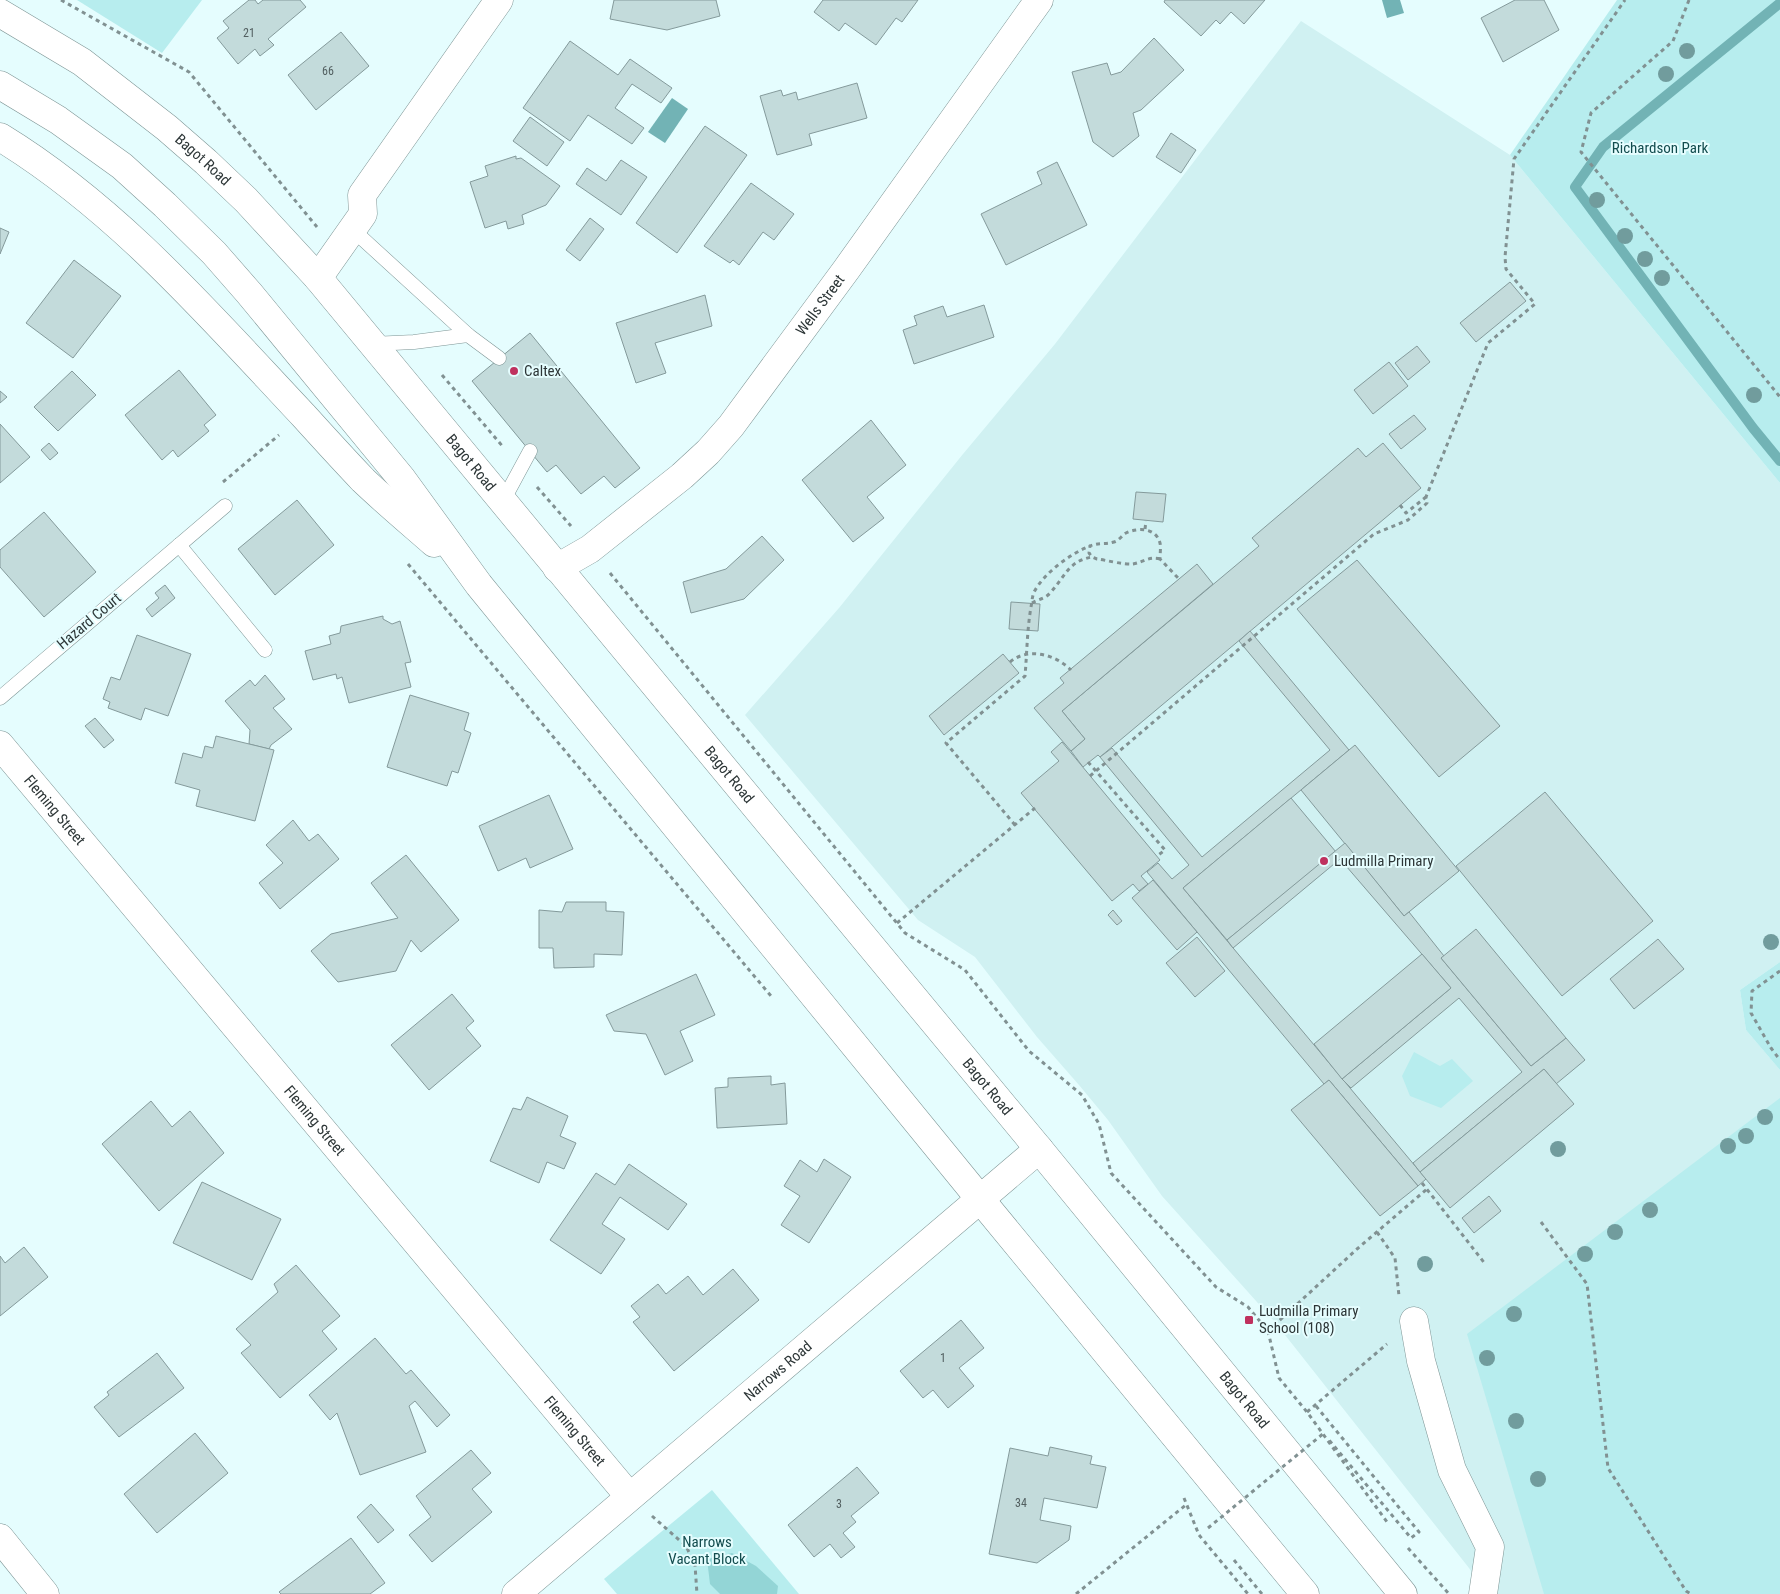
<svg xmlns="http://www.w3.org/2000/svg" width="1780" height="1594" viewBox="0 0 1780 1594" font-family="'Roboto Condensed',sans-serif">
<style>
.built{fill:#d0f1f2}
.green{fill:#b7edee}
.forest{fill:#93d5d6}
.water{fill:#72b3b5}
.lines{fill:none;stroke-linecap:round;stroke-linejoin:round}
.stream{stroke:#72b3b5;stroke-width:10}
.building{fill:#c3dbdb;stroke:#849a9b}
.lane-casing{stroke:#7e9595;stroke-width:15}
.street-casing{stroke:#7e9595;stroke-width:29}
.secondary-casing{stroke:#7e9595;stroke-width:29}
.path{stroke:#819192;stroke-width:3;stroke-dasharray:4 4;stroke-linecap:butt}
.lane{stroke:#fff;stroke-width:14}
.street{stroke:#fff;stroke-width:28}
.secondary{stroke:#fff;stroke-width:28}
.path-bridge{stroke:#819192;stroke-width:3;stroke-dasharray:4 4;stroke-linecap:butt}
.tree{fill:#719c9d}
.poi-dot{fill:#bf315e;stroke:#e5fdfe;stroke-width:2}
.labels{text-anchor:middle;stroke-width:4;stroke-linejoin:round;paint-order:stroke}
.number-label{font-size:12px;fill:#525f60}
.park-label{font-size:15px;fill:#124c4e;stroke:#e5fdfe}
.street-label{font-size:15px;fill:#2d3637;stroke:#e5fdfe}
.poi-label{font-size:15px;fill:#2d3637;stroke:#e5fdfe;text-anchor:start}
</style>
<rect width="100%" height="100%" fill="#e5fdfe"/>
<polygon class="built" points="1301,21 1510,155 1780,483 1780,962 1740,990 1746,1030 1780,1070 1780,1594 1486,1594 1469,1568 1274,1321 1162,1196 1108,1120 1079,1085 1037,1037 975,957 918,920 745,715 839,608 963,454 1055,344"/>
<g class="green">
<polygon points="77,0 202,0 162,53"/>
<polygon points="1617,0 1780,0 1780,483 1510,155"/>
<polygon points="1780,962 1780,1070 1746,1030 1740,990"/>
<polygon points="1414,1052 1440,1066 1452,1059 1473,1081 1441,1108 1410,1096 1402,1076"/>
<polygon points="1780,1098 1780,1594 1544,1594 1467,1334"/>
<polygon points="712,1490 799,1594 617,1594 604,1579"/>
</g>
<polygon class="forest" points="732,1553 756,1566 778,1586 777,1594 720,1594 710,1584 707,1559"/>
<g class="water">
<polygon points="1382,0 1400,0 1404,13 1387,18"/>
<polygon points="672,98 688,109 665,143 648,132"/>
</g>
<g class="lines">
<polyline class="stream" points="1780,3 1603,147 1575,187 1753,428 1780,461"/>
</g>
<g class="building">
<polygon points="249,0 255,0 258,4 263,0 300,0 306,7 268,39 274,45 260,56 255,49 238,64 217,38 229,28 223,21"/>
<polygon points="614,0 716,0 720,16 667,30 610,19"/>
<polygon points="823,0 918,0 902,22 896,18 876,45 845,23 839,31 814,12"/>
<polygon points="1165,0 1265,0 1244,24 1231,12 1220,24 1216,20 1201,36 1164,2"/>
<polygon points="1515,0 1544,0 1559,30 1503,62 1481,18"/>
<polygon points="341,32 369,66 316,110 288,75"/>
<polygon points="1154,38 1184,70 1141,110 1133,113 1139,136 1113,157 1093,142 1072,72 1107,63 1111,75 1121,72"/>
<polygon points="570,41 618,75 630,59 672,88 661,103 632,84 615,108 644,128 632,144 588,115 570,141 523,108"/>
<polygon points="857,83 867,118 809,134 812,145 777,155 760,96 781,90 783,96 796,92 798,100"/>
<polygon points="530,117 564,142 547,166 513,141"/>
<polygon points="705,126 747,155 677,253 636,223"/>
<polygon points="1171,133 1196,150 1181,173 1156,157"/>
<polygon points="516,156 516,159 521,158 560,186 546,205 522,215 524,224 508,229 506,221 485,228 470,182 488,176 485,166"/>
<polygon points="621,160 647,177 621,215 576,184 587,168 606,181"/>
<polygon points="1057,162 1087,225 1006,265 981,214 1042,184 1037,172"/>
<polygon points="751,183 794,214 774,240 763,232 739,265 733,260 730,263 704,246"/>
<polygon points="590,218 604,229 580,261 566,250"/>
<polygon points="0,228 9,232 0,254"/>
<polygon points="74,260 121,296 73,358 26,323"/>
<polygon points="1510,282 1526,301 1476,342 1460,323"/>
<polygon points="705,295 712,326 655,343 666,373 636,383 616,323"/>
<polygon points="984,305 994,337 914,364 903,330 917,325 914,316 943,306 947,317"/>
<polygon points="530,333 640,468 615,488 604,476 581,494 556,465 547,472 472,381"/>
<polygon points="1417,346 1430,362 1408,380 1395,363"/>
<polygon points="1389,362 1408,386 1373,414 1354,390"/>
<polygon points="179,370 216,415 204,425 209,431 178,457 173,450 162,460 125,415"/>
<polygon points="72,371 96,395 58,431 34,407"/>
<polygon points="0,391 7,397 0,403"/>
<polygon points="1414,415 1426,429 1401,449 1389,434"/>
<polygon points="871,420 906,465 867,497 884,518 853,542 802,480"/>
<polygon points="0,424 30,457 0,483"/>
<polygon points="49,443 58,453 50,460 41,450"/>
<polygon points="1383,443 1421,488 1100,757 1098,755 1083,767 1071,751 1085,739 1062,711 1259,546 1252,538 1358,448 1366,457"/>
<polygon points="1136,492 1166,494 1163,522 1133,519"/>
<polygon points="297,500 334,545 275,595 238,549"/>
<polygon points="44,512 96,572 44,617 0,567 0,550"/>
<polygon points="762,536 784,560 744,599 691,613 683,582 726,569"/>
<polygon points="1357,560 1500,726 1439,777 1297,609"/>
<polygon points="1197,564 1213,584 1062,711 1085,739 1071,751 1034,708 1064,683 1060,678"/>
<polygon points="165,585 175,598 152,617 146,609 159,598 155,593"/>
<polygon points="1011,602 1040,604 1038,631 1009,629"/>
<polygon points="383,616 383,619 392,624 400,621 411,662 405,663 411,687 349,703 342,677 337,679 336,674 313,680 305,651 331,644 329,636 340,633 341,626"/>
<polygon points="1250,631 1349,750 1183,888 1426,1179 1418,1186 1329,1080 1324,1084 1147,872 1158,863 1172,879 1189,865 1100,757 1112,748 1202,857 1330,750 1239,641"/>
<polygon points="137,635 191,654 168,716 145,708 141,720 108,708 110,702 103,699 111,677 120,680"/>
<polygon points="1003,654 1019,673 944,735 929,716"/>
<polygon points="265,675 285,699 273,708 292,729 271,745 269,749 249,744 250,730 225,701 250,680 255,686"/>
<polygon points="410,695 469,713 464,730 471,733 458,773 452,771 447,786 387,767"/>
<polygon points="95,718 114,740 104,748 85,726"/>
<polygon points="216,736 274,750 255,821 196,806 200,790 175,783 183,753 202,758 205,746 213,748"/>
<polygon points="1062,742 1160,860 1141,876 1148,884 1139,891 1133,884 1112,901 1021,793 1059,761 1051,752"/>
<polygon points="1355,745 1459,871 1404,916 1301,790"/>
<polygon points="1545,792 1653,921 1562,996 1456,866"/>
<polygon points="549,795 573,849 530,868 526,858 498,871 479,826"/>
<polygon points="1291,798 1336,852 1227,940 1183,888"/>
<polygon points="293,820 309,841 318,834 339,859 280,909 259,883 283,863 266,845"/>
<polygon points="1345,843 1404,916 1409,912 1444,956 1441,958 1531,1066 1566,1038 1585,1060 1556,1084 1544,1069 1420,1172 1413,1163 1522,1072 1459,998 1351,1088 1342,1079 1451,988 1340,859 1233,948 1227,940"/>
<polygon points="406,855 459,920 421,952 411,940 396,971 338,982 311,951 331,934 398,918 371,883"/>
<polygon points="1153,880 1197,932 1177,950 1132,898"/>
<polygon points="566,902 606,902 606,911 624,912 622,955 594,954 594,967 554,968 553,948 539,948 539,910 562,912"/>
<polygon points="1113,910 1122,921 1117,925 1108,915"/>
<polygon points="1476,929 1566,1038 1531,1066 1441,958"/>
<polygon points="1197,937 1225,971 1195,997 1166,963"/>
<polygon points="1658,939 1684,969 1634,1009 1610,979"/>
<polygon points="1422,954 1451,988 1342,1079 1314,1044"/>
<polygon points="696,974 715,1015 680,1031 693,1061 665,1075 646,1034 614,1031 606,1015"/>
<polygon points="452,994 474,1021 466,1028 481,1046 429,1090 391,1045"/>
<polygon points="1544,1069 1574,1104 1450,1208 1420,1172"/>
<polygon points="771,1076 771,1085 785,1083 787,1124 717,1128 715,1088 728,1087 728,1078"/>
<polygon points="1329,1080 1418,1186 1380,1216 1291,1110"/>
<polygon points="527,1097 568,1116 560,1136 576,1143 564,1169 547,1162 539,1183 490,1161 513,1108 521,1110"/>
<polygon points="151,1101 172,1127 190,1111 224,1153 159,1211 102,1144"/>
<polygon points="824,1159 851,1177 809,1243 781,1225 800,1196 784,1186 800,1160 817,1172"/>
<polygon points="629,1164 687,1204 668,1230 620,1197 602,1224 625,1239 601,1274 550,1240 596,1173 615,1185"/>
<polygon points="202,1182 281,1219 252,1280 173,1243"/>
<polygon points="1489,1196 1501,1211 1474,1233 1462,1218"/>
<polygon points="24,1247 48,1277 0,1316 0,1256 5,1263"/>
<polygon points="296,1265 340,1316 322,1331 337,1349 280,1398 241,1353 251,1345 236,1329 278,1292 274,1284"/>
<polygon points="733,1269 759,1300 674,1371 633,1322 640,1317 631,1306 658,1284 666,1294 688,1276 703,1295"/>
<polygon points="961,1320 984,1348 959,1368 974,1386 948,1408 933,1390 923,1398 900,1371"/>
<polygon points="375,1338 406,1374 411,1370 450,1415 437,1427 415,1401 409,1406 426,1452 360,1475 337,1413 330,1420 309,1395"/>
<polygon points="157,1353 184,1388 119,1437 94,1407 109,1395 107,1392"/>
<polygon points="195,1433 228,1473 157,1533 124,1494"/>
<polygon points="1050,1447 1092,1456 1090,1464 1106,1467 1097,1508 1044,1498 1040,1520 1071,1526 1069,1540 1037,1563 989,1554 1010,1448 1048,1456"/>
<polygon points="471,1450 491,1473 472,1489 492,1512 432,1562 409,1535 431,1517 416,1496"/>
<polygon points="857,1467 879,1493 851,1516 856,1522 843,1533 855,1547 841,1558 830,1544 814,1557 788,1525"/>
<polygon points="371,1504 394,1530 378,1543 357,1517"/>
<polygon points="351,1538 385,1583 370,1594 281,1594 279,1592"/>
</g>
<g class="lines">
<defs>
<g id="lane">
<polyline points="353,230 468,335"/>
<polyline points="372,344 414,342 468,335 499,358"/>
<polyline points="503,501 530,451"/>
<polyline points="179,545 265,650"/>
<polyline points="0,698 225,506"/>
</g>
<g id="street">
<polyline points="318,278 363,214 362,195 499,0"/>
<path id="s1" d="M557,568L590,549L682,476L708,452L731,426L846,270L1039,0"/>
<path id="s2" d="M0,745L629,1496"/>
<polyline points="1414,1321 1421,1361 1452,1470 1490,1547 1483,1594"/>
<polyline points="0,1538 45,1594"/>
<path id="s3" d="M516,1594L1039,1149"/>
</g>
<g id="secondary">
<path id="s4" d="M0,13L82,62L167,128L206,162L246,200L318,278L1039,1149L1403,1594"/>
<polyline points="0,85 58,120 122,166 165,205 214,253 249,293 402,479 479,585 980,1199 1305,1594"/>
<path d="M0,137C118,209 210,316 304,416C323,437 343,459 363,480C386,502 410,522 434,543"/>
</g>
</defs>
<use href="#lane" class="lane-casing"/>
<use href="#street" class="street-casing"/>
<use href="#secondary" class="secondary-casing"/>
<g class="path">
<polyline points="61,0 189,72 317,227"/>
<polyline points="1689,0 1673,41 1591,113 1581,152 1780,397"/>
<polyline points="442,375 504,448"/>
<polyline points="223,482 279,435"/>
<polyline points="537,487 571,526"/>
<polyline points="1400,505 1406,513 1426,497"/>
<polyline points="1145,529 1146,521"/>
<path d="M1160,559C1149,556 1144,562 1133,564C1124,565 1106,560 1097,559L1092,557L1089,553L1090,546C1100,542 1105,545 1114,542C1119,541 1122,535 1126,533C1139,527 1156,528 1160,543C1161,547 1160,554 1160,559L1179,579"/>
<polyline points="408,564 771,996"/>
<polyline points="610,573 905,933 965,970 1029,1051 1082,1095 1099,1124 1111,1173 1216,1287 1248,1307 1268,1331 1279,1378 1307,1412 1387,1522"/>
<path d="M1032,603C1038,599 1045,599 1050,593C1065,577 1068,561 1092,557"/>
<path d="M1010,662C1028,647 1055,654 1071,670"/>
<polyline points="1088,762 1165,850 1157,856"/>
<polyline points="1090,776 1374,534 1408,520 1427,503 1426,497 1488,343 1535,304 1506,269 1505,257 1514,159 1625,0"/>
<path d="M1015,825L946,743L1025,676C1027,653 1027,630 1031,607C1032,602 1032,597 1034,592C1045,572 1070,554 1090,546"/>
<polyline points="897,923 1035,808"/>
<polyline points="1780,971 1752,991 1751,1013 1771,1048 1780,1060"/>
<polyline points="1422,1183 1486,1265"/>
<polyline points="1541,1222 1587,1284 1608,1468 1686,1591 1691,1594"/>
<polyline points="1377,1232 1395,1258 1399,1296"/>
<polyline points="1268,1331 1357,1249 1427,1189"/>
<polyline points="1316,1406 1419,1532 1411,1538 1329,1440"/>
<polyline points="1307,1412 1387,1344"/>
<polyline points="1184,1498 1199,1535 1248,1594"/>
<polyline points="652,1516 686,1546 695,1565 697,1594"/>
<polyline points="1408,1548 1449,1594"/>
<polyline points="1234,1560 1262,1594"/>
<polyline points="1076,1594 1187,1504"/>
</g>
<use href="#lane" class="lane"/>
<use href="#street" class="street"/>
<use href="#secondary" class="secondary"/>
<polyline class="path-bridge" points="1208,1528 1324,1433"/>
</g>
<g class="tree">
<circle cx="1687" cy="51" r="8"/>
<circle cx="1666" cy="74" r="8"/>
<circle cx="1597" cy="200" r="8"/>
<circle cx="1625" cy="236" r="8"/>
<circle cx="1645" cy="259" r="8"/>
<circle cx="1662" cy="278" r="8"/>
<circle cx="1754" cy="395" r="8"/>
<circle cx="1771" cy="942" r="8"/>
<circle cx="1765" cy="1117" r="8"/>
<circle cx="1746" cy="1136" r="8"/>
<circle cx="1728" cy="1146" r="8"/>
<circle cx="1558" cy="1149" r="8"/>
<circle cx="1650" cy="1210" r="8"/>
<circle cx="1615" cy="1232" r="8"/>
<circle cx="1585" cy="1254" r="8"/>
<circle cx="1425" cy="1264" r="8"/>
<circle cx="1514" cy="1314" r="8"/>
<circle cx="1487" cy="1358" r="8"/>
<circle cx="1516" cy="1421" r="8"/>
<circle cx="1538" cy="1479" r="8"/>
</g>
<g class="poi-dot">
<circle cx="514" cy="371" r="5"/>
<circle cx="1324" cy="861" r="5"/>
<rect x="1244" y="1315" width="10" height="10" rx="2.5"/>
</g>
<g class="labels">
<g class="number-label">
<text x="249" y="37">21</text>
<text x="328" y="75">66</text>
<text x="943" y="1362">1</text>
<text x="1021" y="1507">34</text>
<text x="839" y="1508">3</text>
</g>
<g class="park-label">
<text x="1660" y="153">Richardson Park</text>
<text x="707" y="1547">Narrows<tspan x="707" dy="17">Vacant Block</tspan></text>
</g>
<g class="street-label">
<text dy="5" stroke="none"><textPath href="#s4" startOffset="251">Bagot Road</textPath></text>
<text dy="5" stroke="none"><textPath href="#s1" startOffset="376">Wells Street</textPath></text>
<text dy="5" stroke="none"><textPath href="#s4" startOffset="656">Bagot Road</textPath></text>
<text transform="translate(89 621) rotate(-40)" y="5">Hazard Court</text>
<text dy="5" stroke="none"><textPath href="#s4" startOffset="1061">Bagot Road</textPath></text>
<text dy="5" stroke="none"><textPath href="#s2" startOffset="85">Fleming Street</textPath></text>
<text dy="5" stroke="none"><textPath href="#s4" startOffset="1466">Bagot Road</textPath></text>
<text dy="5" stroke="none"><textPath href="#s2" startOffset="490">Fleming Street</textPath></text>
<text dy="5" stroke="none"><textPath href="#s3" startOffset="344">Narrows Road</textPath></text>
<text dy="5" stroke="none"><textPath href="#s4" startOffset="1871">Bagot Road</textPath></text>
<text dy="5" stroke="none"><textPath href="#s2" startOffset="895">Fleming Street</textPath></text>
</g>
<g class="poi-label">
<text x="524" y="376">Caltex</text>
<text x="1334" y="866">Ludmilla Primary</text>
<text x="1259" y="1316">Ludmilla Primary<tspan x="1259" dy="17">School (108)</tspan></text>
</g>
</g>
</svg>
